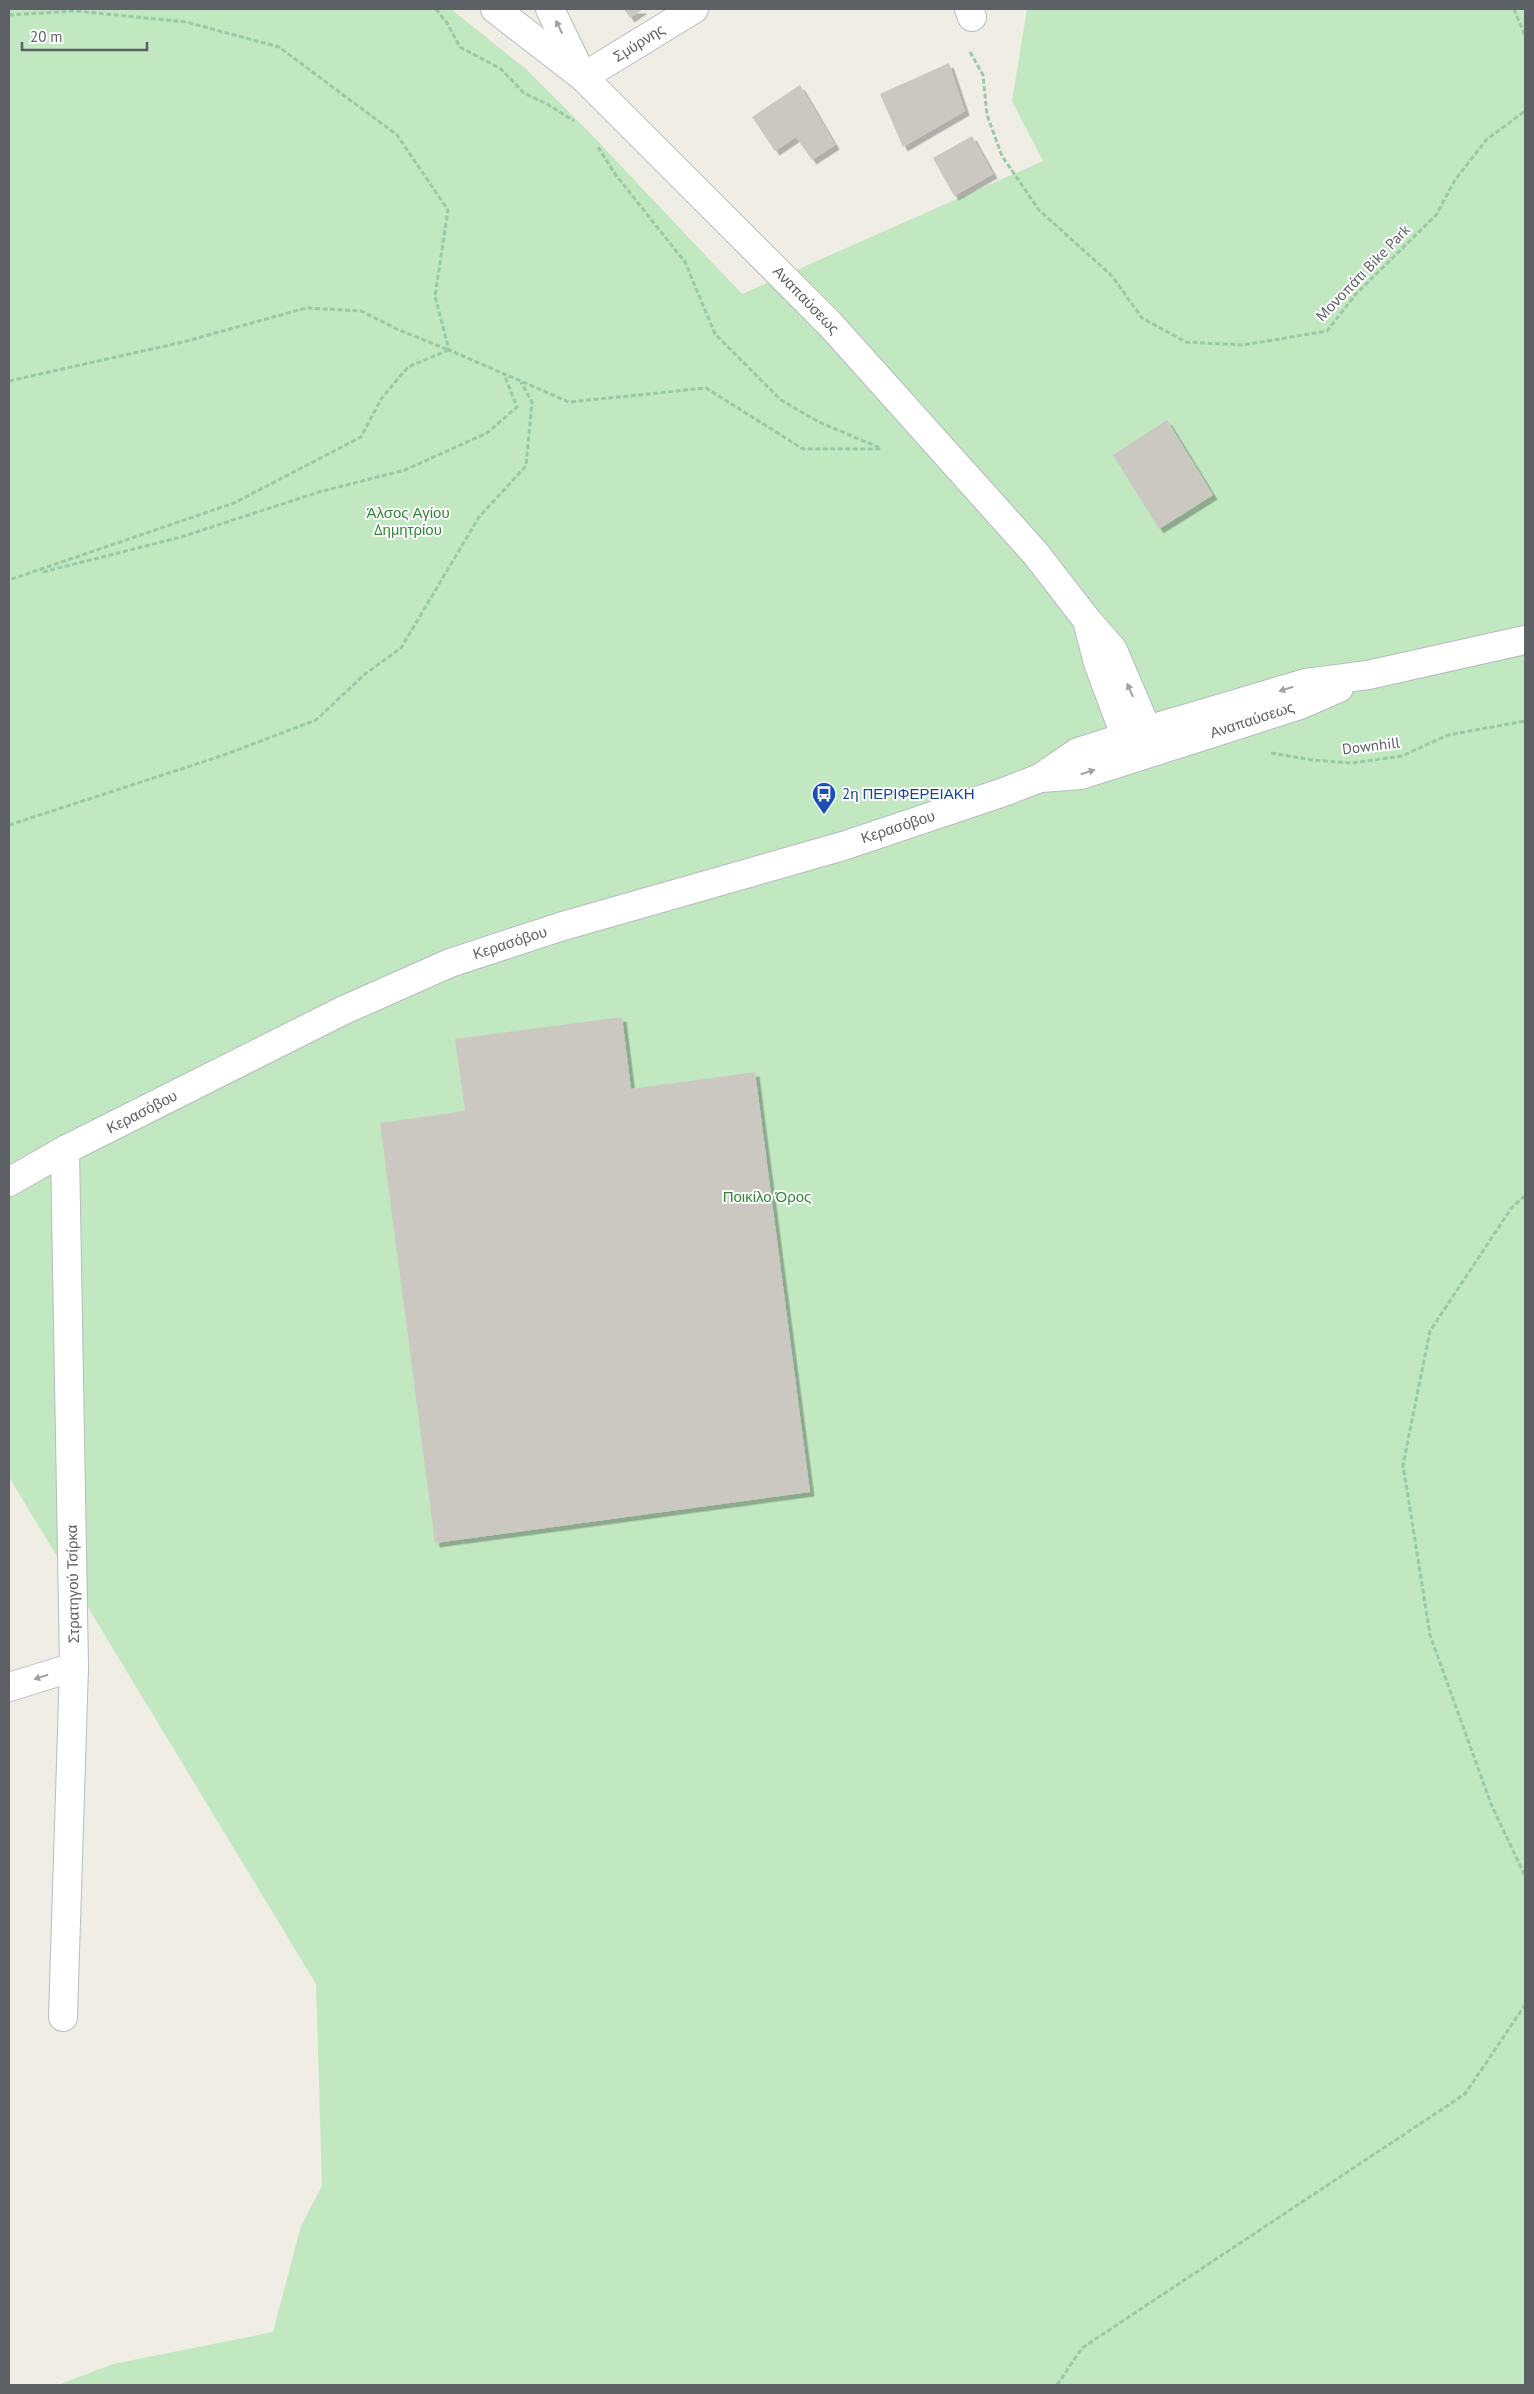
<svg xmlns="http://www.w3.org/2000/svg" width="1534" height="2394" viewBox="0 0 1534 2394" font-family="'PT Sans',sans-serif">
<style>
.green{fill:#c1e8c1}
.building{fill:#cbc8c2;filter:url(#shadow)}
.lines{fill:none;stroke-linecap:round;stroke-linejoin:round}
.minor-casing{stroke:#b7bbbf;stroke-width:30}
.path{stroke:#9ac9a8;stroke-width:3;stroke-dasharray:5 2.5;stroke-linecap:butt}
.minor{stroke:#fff;stroke-width:28}
.oneway{fill:#9ea0a3}
.labels{text-anchor:middle;stroke-width:4;stroke-linejoin:round;paint-order:stroke}
.street-label{font-size:15px;fill:#5d6166;stroke:#fff}
.park-label{font-size:15px;fill:#338738;stroke:#fff}
.transit-label{font-size:15px;fill:#164399;stroke:#fff;text-anchor:start}
</style>
<defs>
<filter id="shadow"><feDropShadow dx="4.5" dy="4.5" stdDeviation="0" flood-color="#0004"/></filter>
</defs>
<rect width="100%" height="100%" fill="#f0ede5"/>
<polygon class="green" points="9,9 451,9 527,70 589,132 742,294 1043,161 1012,101 1027,9 1525,9 1525,2385 58,2385 113,2364 273,2332 301,2226 322,2186 316,1984 9,1477"/>
<g class="building">
<polygon points="624,9 643,9 630,18"/>
<polygon points="949,63 965,111 903,147 880,94"/>
<polygon points="800,85 835,145 812,160 796,137 775,151 752,117"/>
<polygon points="972,136 993,174 954,196 933,158"/>
<polygon points="1167,420 1213,495 1159,529 1113,455"/>
<polygon points="622,1017 631,1089 755,1072 810,1492 435,1543 380,1123 465,1111 455,1039"/>
</g>
<g class="lines">
<defs>
<g id="minor">
<polyline points="495,9 583,77 830,324 1036,554 1087,620 1113,650 1156,751"/>
<polyline points="550,9 580,71"/>
<polyline points="969,9 972,17"/>
<polyline points="583,77 694,9"/>
<polyline points="1088,624 1098,663 1132,754"/>
<polyline points="1041,778 1081,775 1300,705 1339,688"/>
<polyline points="9,1182 65,1150 344,1010 450,963 563,926 843,846 1001,793 1040,778 1078,752 1147,730 1306,683 1368,675 1525,640"/>
<polyline points="9,1687 74,1667"/>
<polyline points="63,2017 74,1667 65,1150"/>
</g>
</defs>
<use href="#minor" class="minor-casing"/>
<g class="path">
<polyline points="436,9 447,23 460,47 501,69 524,93 547,104 574,121"/>
<polyline points="1514,9 1525,36"/>
<polyline points="9,15 75,11 186,22 279,47 397,135 448,210 435,296 449,350 569,402 706,388 803,449 883,449"/>
<polyline points="970,52 983,75 987,115 1002,156 1039,210 1112,276 1142,318 1186,342 1243,345 1327,331 1356,294 1436,215 1455,180 1486,140 1525,111"/>
<polyline points="598,147 615,174 685,262 715,334 781,400 819,422 880,448"/>
<polyline points="9,381 183,342 306,308 361,311 399,330 449,350 408,367 381,399 361,437 234,503 9,580"/>
<polyline points="43,572 181,537 319,492 405,470 487,433 517,407 504,374"/>
<polyline points="1271,753 1312,760 1352,763 1402,756 1448,735 1525,721"/>
<polyline points="9,825 224,755 316,720 365,674 401,648 479,517 526,466 532,402 521,382"/>
<polyline points="1525,1196 1512,1207 1430,1331 1403,1465 1430,1635 1491,1804 1525,1876"/>
<polyline points="1057,2385 1082,2348 1465,2094 1525,2005"/>
</g>
<use href="#minor" class="minor"/>
</g>
<defs><path id="oneway-solid" d="M-6-.8H1V-3.2L6.5 0L1 3.2V.8H-6Z" transform="scale(1.25)"/></defs>
<g class="oneway">
<use href="#oneway-solid" transform="translate(559 27) rotate(-116)"/>
<use href="#oneway-solid" transform="translate(1286 689) rotate(163)"/>
<use href="#oneway-solid" transform="translate(1130 690) rotate(-113)"/>
<use href="#oneway-solid" transform="translate(1088 772) rotate(-17)"/>
<use href="#oneway-solid" transform="translate(41 1677) rotate(163)"/>
</g>
<defs>
<symbol id="bus-pin" viewBox="-11 -11 22 30"><path d="M0 17L-7.5 6A9.5 9.5 0 1 1 7.5 6Z" fill="#1a4fb4" stroke="#fff"/><path d="M-5-6H5V4H4V6H2V4H-2V6H-4V4H-5ZM-3.5-4V0h7V-4ZM-3.5 1.2v1.5H-2V1.2ZM2 1.2v1.5H3.5V1.2Z" fill="#fff"/></symbol>
</defs>
<g fill-rule="evenodd">
<use href="#bus-pin" x="810" y="780" width="28" height="38"/>
</g>
<g class="labels">
<g class="street-label">
<text transform="translate(639 43) rotate(-32)" y="5">Σμύρνης</text>
<text transform="translate(1363 273) rotate(-46)" y="5">Μονοπάτι Bike Park</text>
<text transform="translate(806 300) rotate(46)" y="5">Αναπαύσεως</text>
<text transform="translate(1252 720) rotate(-18)" y="5">Αναπαύσεως</text>
<text transform="translate(1371 746) rotate(-7)" y="5">Downhill</text>
<text transform="translate(898 827) rotate(-18)" y="5">Κερασόβου</text>
<text transform="translate(510 943) rotate(-18)" y="5">Κερασόβου</text>
<text transform="translate(142 1112) rotate(-27)" y="5">Κερασόβου</text>
<text transform="translate(73 1584) rotate(-91)" y="5">Στρατηγού Τσίρκα</text>
</g>
<g class="park-label">
<text x="408" y="518">Άλσος Αγίου<tspan x="408" dy="17">Δημητρίου</tspan></text>
<text x="767" y="1202">Ποικίλο Όρος</text>
</g>
<g class="transit-label">
<text x="842" y="799">2η ΠΕΡΙΦΕΡΕΙΑΚΗ</text>
</g>
</g>
<rect width="1534" height="2394" fill="none" stroke="#5d6166" stroke-width="20"/>
<path d="M22 42v8h125v-8" fill="none" stroke="#5d6166" stroke-width="2.5"/>
<text x="30" y="42" font-size="15" fill="#5d6166" stroke="#ffffff" stroke-width="4" paint-order="stroke">20 m</text>
</svg>
